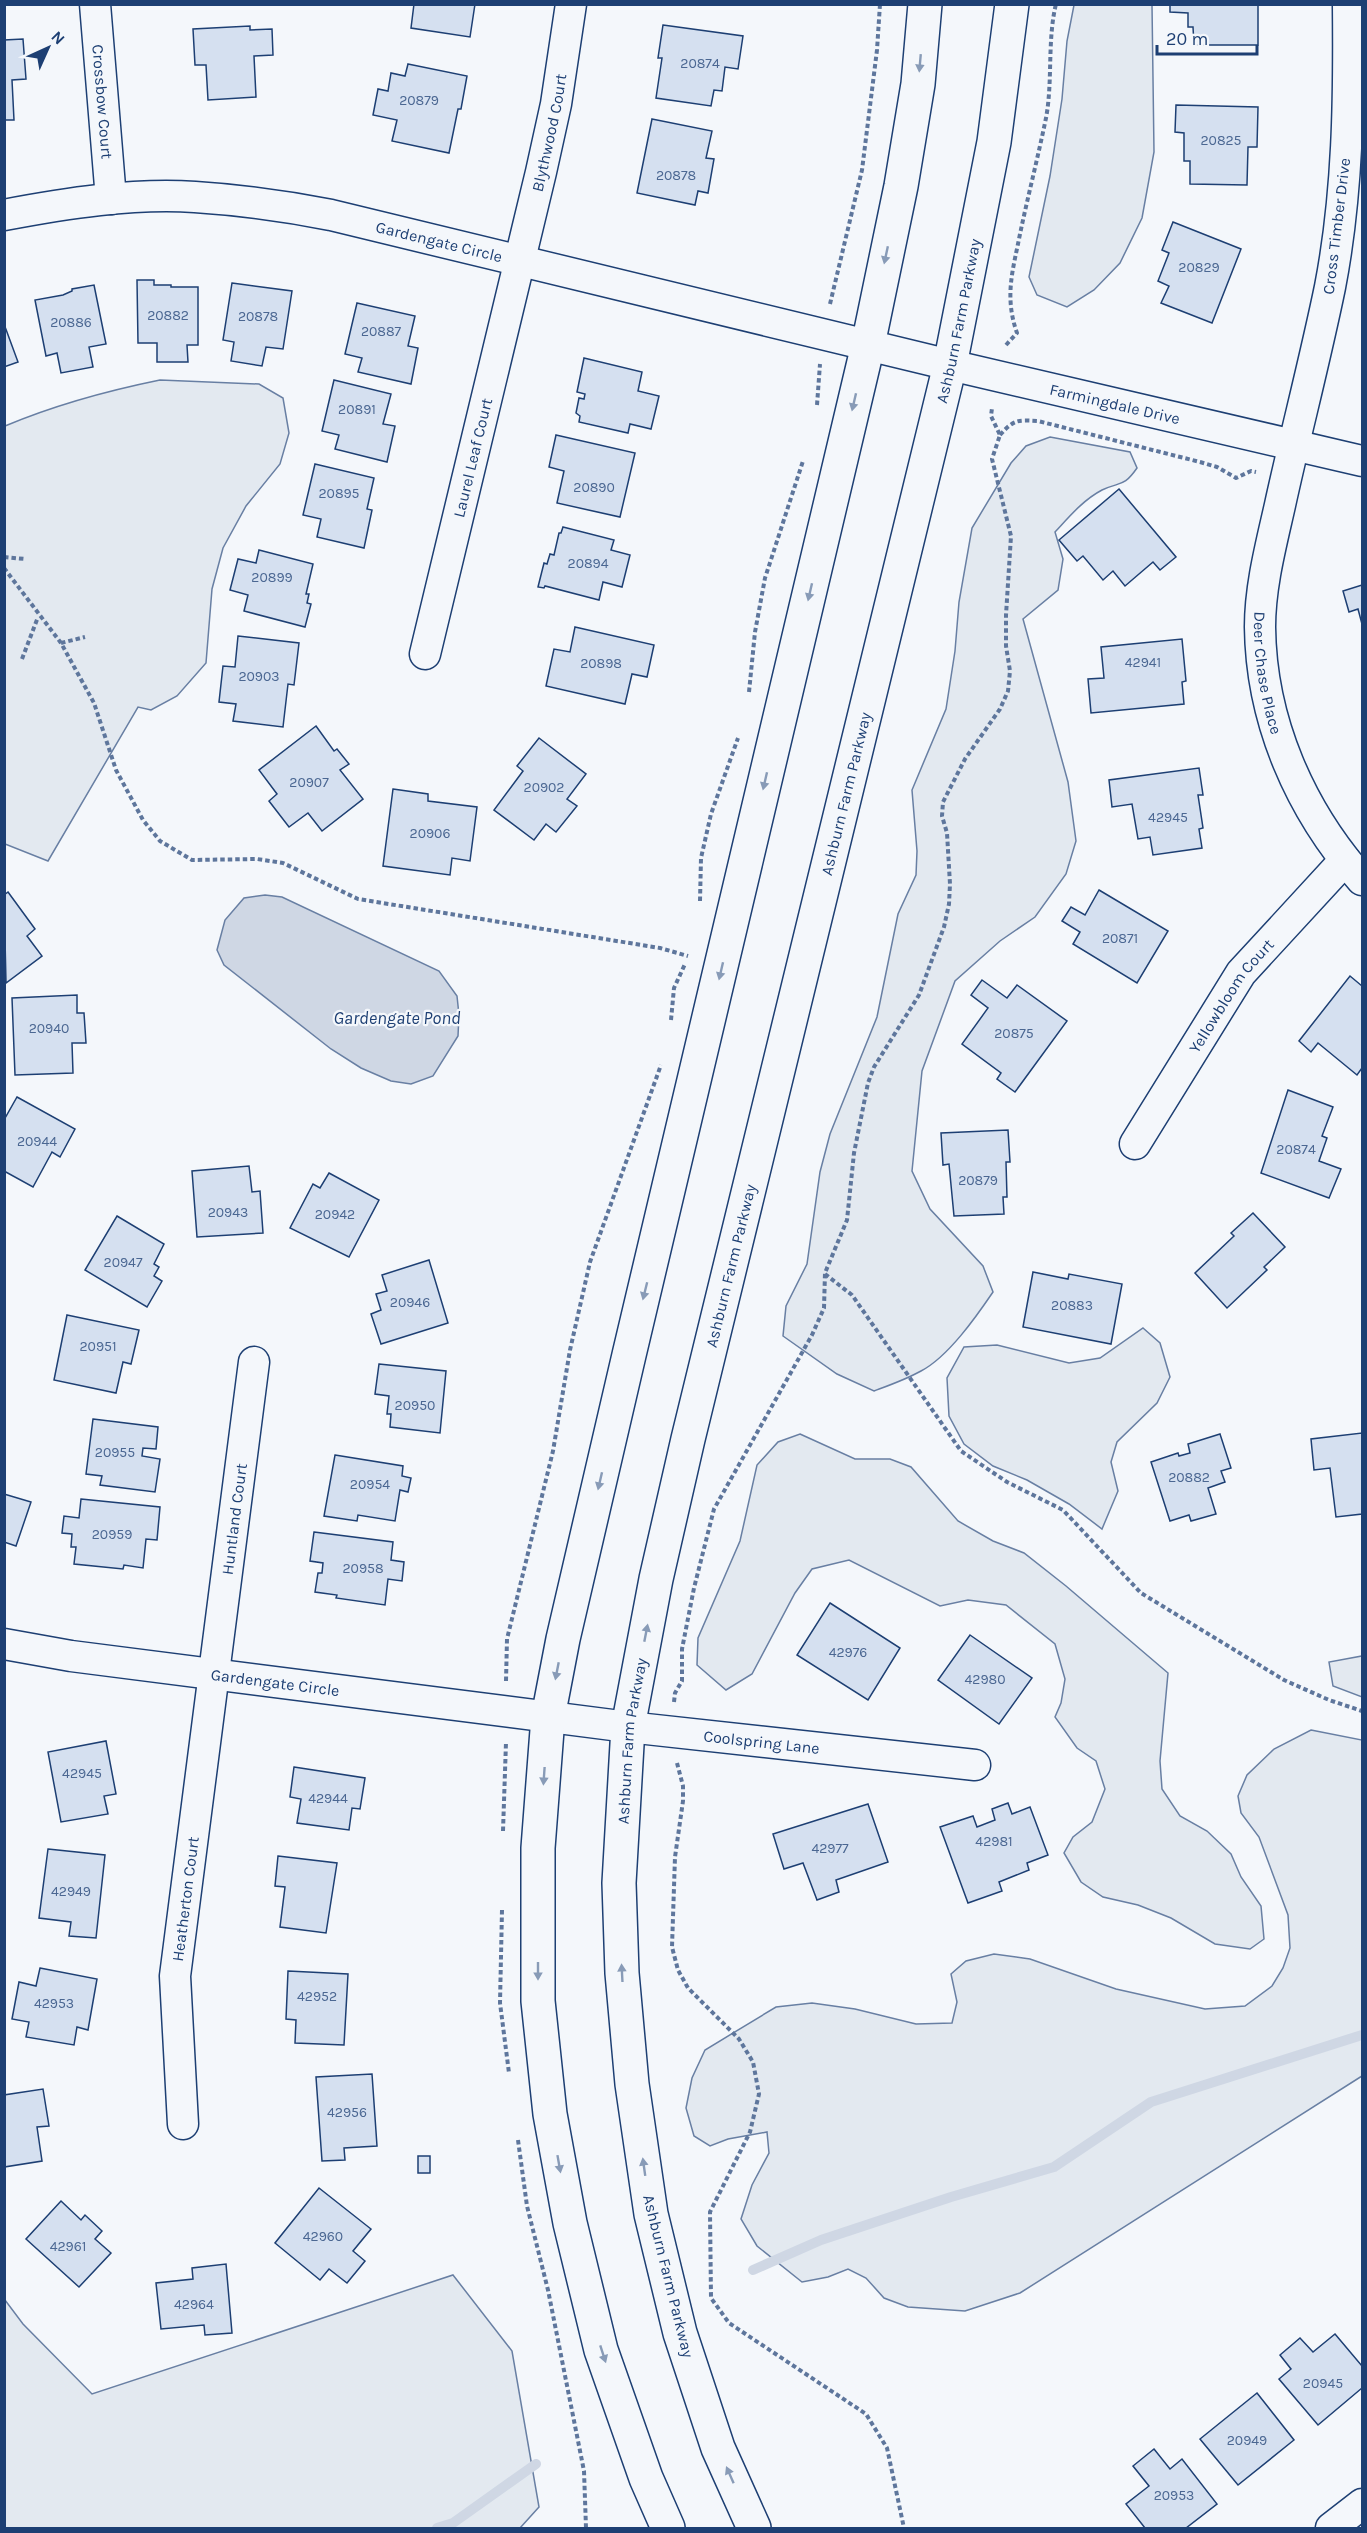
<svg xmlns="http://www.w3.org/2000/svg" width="1367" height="2533" viewBox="0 0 1367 2533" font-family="Karla,sans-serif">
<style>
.green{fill:#e3e9f0;stroke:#687fa3;stroke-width:1.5}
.water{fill:#cfd7e4;stroke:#687fa3;stroke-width:1.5}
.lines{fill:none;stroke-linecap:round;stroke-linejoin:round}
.stream{stroke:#cfd7e4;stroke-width:10}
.building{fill:#d5e0f0;stroke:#1d3f73;stroke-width:1.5}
.street-casing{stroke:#1d3f73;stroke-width:33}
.primary-casing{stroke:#1d3f73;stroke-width:36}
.path{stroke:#5e769c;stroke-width:4;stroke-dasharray:4.5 3;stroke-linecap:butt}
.street{stroke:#f4f7fb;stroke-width:30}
.primary{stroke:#f4f7fb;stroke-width:33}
.oneway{fill:#889bb7}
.labels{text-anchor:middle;stroke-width:4.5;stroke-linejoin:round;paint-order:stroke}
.number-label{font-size:14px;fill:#4b6792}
.street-label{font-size:16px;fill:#1d3f73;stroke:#f4f7fb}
.water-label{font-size:18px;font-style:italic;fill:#1d3f73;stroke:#f4f7fb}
</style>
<rect width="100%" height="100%" fill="#f4f7fb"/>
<g class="green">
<polygon points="1074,5 1152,5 1154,152 1142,218 1120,263 1094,290 1067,307 1037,295 1029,277 1050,176 1062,99 1067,41"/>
<path d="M160,380L259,384L283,398L289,433L280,464L246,506L223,548L212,589L206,663L177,696L151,710L138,707L48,861L5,844V426C55,405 106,391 160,380Z"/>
<path d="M1050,437L1130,452L1137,468C1123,488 1121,481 1102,490C1083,500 1069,517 1055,532L1063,559L1058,590L1023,619L1068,782L1076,841L1066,874L1035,917L1000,941L955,981L922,1071L912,1171L930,1209L983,1266L993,1292C976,1317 948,1357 921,1371C907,1379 890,1385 874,1391L837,1374L783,1336L786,1306L807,1264L820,1172L830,1134L877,1017L898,914L916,875L917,851L912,790L946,709L955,651L959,602L972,528L1011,463L1026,446Z"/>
<polygon points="1143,1328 1160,1343 1170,1377 1157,1403 1117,1442 1111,1462 1118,1491 1102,1529 1069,1504 1027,1480 993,1466 964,1444 949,1416 947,1378 964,1347 997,1345 1069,1363 1100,1358"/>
<polygon points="800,1434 855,1459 890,1459 911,1467 958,1521 993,1541 1024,1553 1066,1586 1168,1673 1160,1761 1162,1789 1180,1816 1207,1831 1231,1854 1241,1877 1261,1906 1264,1939 1250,1949 1215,1944 1171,1918 1138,1905 1103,1897 1081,1882 1064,1853 1073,1837 1092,1822 1105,1789 1096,1761 1077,1748 1055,1717 1061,1703 1065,1679 1055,1644 1006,1605 968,1600 940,1606 849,1560 812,1569 795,1593 752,1674 726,1690 697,1665 698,1638 740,1541 757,1465 778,1442"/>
<polygon points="1362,1656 1362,1697 1333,1686 1329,1662"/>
<polygon points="1311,1730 1362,1740 1362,2076 1020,2293 965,2311 908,2307 884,2298 866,2278 848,2269 828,2277 802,2282 757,2246 741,2219 752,2185 769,2153 767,2132 728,2139 710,2146 694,2136 686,2108 692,2078 705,2050 776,2007 812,2003 855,2009 916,2024 952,2023 957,2002 951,1974 966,1961 994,1954 1030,1959 1116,1989 1205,2009 1245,2006 1272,1986 1283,1968 1290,1948 1288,1915 1259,1837 1241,1813 1238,1796 1247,1775 1274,1749"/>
<polygon points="453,2275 512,2351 539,2507 520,2528 5,2528 5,2300 23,2324 92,2394"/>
</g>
<polygon class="water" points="265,895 282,897 439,971 457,996 459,1015 458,1036 433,1076 411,1084 391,1081 361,1068 331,1049 224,965 217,950 225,920 244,898"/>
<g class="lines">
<g class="stream">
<polyline points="753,2270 821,2240 951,2197 1054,2167 1151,2102 1362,2035"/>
<polyline points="437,2528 453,2523 536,2464"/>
</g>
</g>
<g class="building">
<polygon points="414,4 475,4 470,37 411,28"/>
<polygon points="1170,4 1258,4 1258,45 1194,45 1193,27 1188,27 1188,13 1170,12"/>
<polygon points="663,25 743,36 738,69 725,67 722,91 714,90 711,106 656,98 662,58 658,58"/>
<polygon points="250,26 250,30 272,29 273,55 254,56 256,97 208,100 206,65 195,65 193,29"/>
<polygon points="23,39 26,79 12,80 14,120 4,120 4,40"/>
<polygon points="408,64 467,76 461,109 458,109 449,153 392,141 397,120 373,115 378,89 388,91 391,73 405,76"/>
<polygon points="1176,105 1258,107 1257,147 1248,147 1247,185 1190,184 1190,161 1184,161 1184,133 1175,132"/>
<polygon points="652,119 712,131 706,158 714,159 708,193 698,191 695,205 637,193"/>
<polygon points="1173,222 1241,249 1212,323 1161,303 1169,286 1158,281 1169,253 1162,250"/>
<polygon points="137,280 154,280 154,285 171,285 171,287 198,287 198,345 187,345 188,362 157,362 157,343 138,343"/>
<polygon points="232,283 292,291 283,349 266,347 262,366 231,361 234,342 223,340"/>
<polygon points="94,285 106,344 89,347 93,367 61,373 57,353 46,356 35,300 63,295 72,291 72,289"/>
<polygon points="357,303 415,316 408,346 418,348 411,384 358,372 362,358 345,354"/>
<polygon points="4,324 18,362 4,367"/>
<polygon points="584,358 642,372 638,391 659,396 651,429 630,424 628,433 579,422 580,416 576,413 579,398 584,399 585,394 577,392"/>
<polygon points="334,380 391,394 383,424 395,426 387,462 335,449 339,435 322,431"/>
<polygon points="556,435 635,453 620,517 557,503 564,471 549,467"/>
<polygon points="315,464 374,478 367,509 372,510 364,548 317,537 321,519 303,515"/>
<polygon points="1119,489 1176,557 1160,570 1153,562 1125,586 1113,571 1103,580 1083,556 1077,561 1059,540"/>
<polygon points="563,527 614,540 611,550 630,555 622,587 603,582 599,600 545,586 544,588 538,587 544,563 547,564 550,554 554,555 559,533 561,533"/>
<polygon points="259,550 313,564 306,594 309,594 307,603 311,604 305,627 244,611 248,595 230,590 238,559 256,563"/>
<polygon points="1362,585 1362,624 1358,609 1349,612 1343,591"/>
<polygon points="575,627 654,645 647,677 632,674 625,704 546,686 554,649 570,652"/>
<polygon points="238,636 299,643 294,685 288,684 283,727 233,721 236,704 219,702 223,666 235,667"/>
<polygon points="1182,639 1186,681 1182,682 1184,704 1091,713 1088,679 1104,678 1101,647"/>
<polygon points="316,726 334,751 337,749 349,764 340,770 363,799 322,831 308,813 289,827 269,801 277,794 259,770"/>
<polygon points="539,738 586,774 567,799 577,806 556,832 546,824 534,840 494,810 523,771 517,766"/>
<polygon points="1199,768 1203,795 1198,795 1203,828 1199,829 1202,848 1153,855 1150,837 1138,839 1132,804 1112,807 1109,780"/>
<polygon points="393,789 428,794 428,801 477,807 470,861 452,858 450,875 383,866"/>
<polygon points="1099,890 1168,931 1137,983 1073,944 1080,932 1062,921 1071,907 1085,915"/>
<polygon points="8,892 35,929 27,936 42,956 6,983 4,895"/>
<polygon points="1350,976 1362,986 1362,1068 1357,1075 1318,1043 1311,1052 1299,1041"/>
<polygon points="982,980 1007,998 1017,985 1067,1021 1015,1092 997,1079 1001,1073 962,1044 988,1008 971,995"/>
<polygon points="77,995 77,1013 84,1013 86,1043 72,1043 73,1073 15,1075 12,998"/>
<polygon points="1288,1090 1333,1107 1322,1136 1327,1138 1319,1161 1341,1169 1329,1198 1261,1173"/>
<polygon points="17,1097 75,1129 60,1157 52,1152 33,1187 4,1171 4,1120"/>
<polygon points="1008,1130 1010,1162 1006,1162 1007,1197 1003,1197 1004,1214 954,1216 949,1164 943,1165 941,1133"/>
<polygon points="249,1166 252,1192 260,1191 263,1233 197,1237 192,1171"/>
<polygon points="329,1173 379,1200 349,1257 290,1228 313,1184 320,1188"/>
<polygon points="1253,1213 1285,1247 1264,1267 1267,1270 1227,1308 1195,1273 1234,1236 1231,1233"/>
<polygon points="117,1216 164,1244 154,1264 159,1267 154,1276 162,1281 147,1307 85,1270"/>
<polygon points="429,1260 448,1323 381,1344 371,1314 381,1310 376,1294 387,1291 382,1275"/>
<polygon points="1033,1272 1068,1279 1069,1274 1122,1284 1111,1344 1023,1327"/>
<polygon points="67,1315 139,1330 131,1364 123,1362 116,1393 54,1380"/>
<polygon points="379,1364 446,1371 440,1433 390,1427 391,1414 387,1414 389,1396 375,1394"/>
<polygon points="93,1419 158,1427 156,1449 143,1448 142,1456 160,1459 155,1492 100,1485 102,1476 86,1474"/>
<polygon points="1362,1433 1362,1514 1336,1517 1330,1468 1314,1470 1311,1439"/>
<polygon points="1220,1434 1231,1468 1221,1471 1225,1482 1208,1488 1216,1514 1191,1521 1189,1515 1170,1521 1151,1462 1178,1453 1179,1456 1190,1453 1188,1444"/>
<polygon points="335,1455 403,1466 402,1476 411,1478 408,1492 400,1490 395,1521 358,1515 357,1521 324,1516"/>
<polygon points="4,1494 31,1502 16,1546 4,1542"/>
<polygon points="81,1499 160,1507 157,1540 146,1539 143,1568 124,1565 123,1569 74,1564 76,1547 71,1547 72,1534 62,1533 64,1516 79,1518"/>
<polygon points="314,1532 393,1542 391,1560 404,1562 402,1581 388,1579 385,1605 336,1598 337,1595 315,1592 318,1573 322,1573 323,1563 310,1561"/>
<polygon points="830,1603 900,1648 868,1700 797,1655"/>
<polygon points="970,1635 1032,1678 999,1724 938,1680"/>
<polygon points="106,1741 116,1794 104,1796 108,1814 61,1822 48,1752"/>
<polygon points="294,1767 365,1778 360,1809 352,1808 349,1830 297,1823 301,1799 290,1797"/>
<polygon points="1008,1803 1012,1814 1030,1807 1048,1855 1027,1863 1029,1870 999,1882 1002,1891 968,1903 940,1827 973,1816 977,1827 995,1820 992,1809"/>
<polygon points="868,1804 888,1862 836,1880 839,1892 817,1900 803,1863 784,1869 773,1834"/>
<polygon points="48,1849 105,1855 96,1938 69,1936 71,1922 39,1918"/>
<polygon points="278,1856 337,1863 326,1933 280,1927 285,1887 275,1886"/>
<polygon points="40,1968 97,1979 88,2030 77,2027 74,2045 26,2037 29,2022 12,2019 19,1982 36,1986"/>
<polygon points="288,1971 348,1974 344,2045 295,2043 296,2020 286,2019"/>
<polygon points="372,2074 377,2146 344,2148 345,2160 322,2161 316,2077"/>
<polygon points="43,2089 49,2126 37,2127 42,2161 4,2167 4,2095"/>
<rect x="418" y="2156" width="12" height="17"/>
<polygon points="319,2188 371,2229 353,2251 365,2261 347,2283 329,2269 320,2280 275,2243"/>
<polygon points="61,2201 81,2220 85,2215 102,2231 95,2239 111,2253 79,2287 26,2239"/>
<polygon points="226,2264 232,2333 205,2335 204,2325 161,2329 156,2283 193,2279 192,2268"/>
<polygon points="1335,2334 1362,2366 1362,2388 1318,2425 1279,2379 1291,2369 1280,2355 1300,2338 1313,2352"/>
<polygon points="1257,2393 1294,2440 1238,2485 1200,2439"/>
<polygon points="1154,2449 1170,2469 1182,2459 1217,2504 1186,2528 1145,2528 1126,2504 1149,2486 1133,2466"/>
</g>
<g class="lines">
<defs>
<g id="street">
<path id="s1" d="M95,4L111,199"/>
<path id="s2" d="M1348,4C1349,99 1348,194 1330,287C1315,360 1296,432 1280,505C1271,545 1260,586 1260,627C1261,721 1300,810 1362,880"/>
<path id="s3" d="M4,215C67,203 132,193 195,197C241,200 286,206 331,215L950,365L1362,461"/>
<path id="s4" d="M425,654L541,172L556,104L571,4"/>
<path id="s5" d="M1135,1144L1241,973L1345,860"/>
<path id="s6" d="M4,1644L71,1656L628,1727L975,1765"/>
<path id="s7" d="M183,2124L175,1976L254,1362"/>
<polyline points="1331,2528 1362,2504"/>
</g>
<g id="primary">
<polyline points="668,2528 646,2478 601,2350 570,2223 550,2114 538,2001 538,1848 548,1717 563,1639 629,1355 868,345 901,186 918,84 925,4"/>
<path id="s8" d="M754,2528L718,2448L680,2333L651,2214L632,2084L622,1973L619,1883L628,1727L656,1579L688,1439L950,365L994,142L1012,4"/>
</g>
</defs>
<use href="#street" class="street-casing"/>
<use href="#primary" class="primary-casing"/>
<g class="path">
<polyline points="830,304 862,170 877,50 880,4"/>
<path d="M1006,345L1017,333C1004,296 1013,270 1020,234C1028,196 1038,157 1046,118C1053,81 1047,41 1056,4"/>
<polyline points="817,405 820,364"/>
<path d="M1000,435C1014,419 1018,420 1038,421L1200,462L1217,467L1236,478L1251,471L1256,472"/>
<polyline points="4,557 25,559"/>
<polyline points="4,568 61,643 94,703 116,770 143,820 160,841 192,860 257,859 283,863 358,899 660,948 688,956"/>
<polyline points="61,643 85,637"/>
<polyline points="22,659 38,617"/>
<polyline points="749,692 755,632 765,578 803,461"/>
<polyline points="700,901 701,858 711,814 738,738"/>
<polyline points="671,1020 674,988 685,964"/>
<polyline points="825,1274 852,1295 961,1451 1007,1482 1063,1510 1141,1593 1284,1680 1329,1700 1362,1711"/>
<polyline points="506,1681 507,1639 553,1451 570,1350 590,1262 661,1065"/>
<polyline points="674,1702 675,1693 682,1681 682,1649 694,1588 714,1509 812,1335 824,1308 825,1273 847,1220 854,1153 868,1083 874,1067 919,995 944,927 949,904 950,884 947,833 942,816 943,802 965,759 1000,709 1008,691 1010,671 1006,646 1006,615 1011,536 992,459 1000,435 991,416 992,408"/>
<polyline points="677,1763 683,1786 683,1801 675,1857 672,1947 678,1970 688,1988 739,2039 753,2062 759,2094 750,2132 710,2212 711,2298 729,2323 866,2414 887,2448 904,2528"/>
<polyline points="503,1831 506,1742"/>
<polyline points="502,1910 500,2003 509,2073"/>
<polyline points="518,2140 527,2206 548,2290 584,2471 586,2528"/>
</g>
<use href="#street" class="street"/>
<use href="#primary" class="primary"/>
</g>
<defs><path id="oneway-solid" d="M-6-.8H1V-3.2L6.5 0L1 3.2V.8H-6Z" transform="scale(1.5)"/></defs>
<g class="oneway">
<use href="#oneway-solid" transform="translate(920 63) rotate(95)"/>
<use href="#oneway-solid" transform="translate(886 255) rotate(102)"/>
<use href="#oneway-solid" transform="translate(854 402) rotate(103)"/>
<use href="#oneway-solid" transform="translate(810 592) rotate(103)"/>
<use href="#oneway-solid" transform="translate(765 781) rotate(103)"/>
<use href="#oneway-solid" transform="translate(721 971) rotate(103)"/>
<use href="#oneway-solid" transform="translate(645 1291) rotate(104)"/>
<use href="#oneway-solid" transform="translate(600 1481) rotate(103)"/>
<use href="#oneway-solid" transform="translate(646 1633) rotate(-79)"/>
<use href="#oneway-solid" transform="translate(557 1671) rotate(101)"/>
<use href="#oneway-solid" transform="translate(544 1776) rotate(94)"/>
<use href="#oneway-solid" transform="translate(538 1971) rotate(90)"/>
<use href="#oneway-solid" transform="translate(622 1973) rotate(-93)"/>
<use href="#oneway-solid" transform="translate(559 2164) rotate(80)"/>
<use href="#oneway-solid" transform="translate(644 2167) rotate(-98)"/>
<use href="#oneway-solid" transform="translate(603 2354) rotate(72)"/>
<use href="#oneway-solid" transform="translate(730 2475) rotate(-114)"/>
</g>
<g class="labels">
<g class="number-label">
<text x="700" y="68">20874</text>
<text x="419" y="105">20879</text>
<text x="1221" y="145">20825</text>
<text x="676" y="180">20878</text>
<text x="1199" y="272">20829</text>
<text x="168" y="320">20882</text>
<text x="258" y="321">20878</text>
<text x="71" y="327">20886</text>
<text x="381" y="336">20887</text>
<text x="357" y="414">20891</text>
<text x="594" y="492">20890</text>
<text x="339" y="498">20895</text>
<text x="588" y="568">20894</text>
<text x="272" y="582">20899</text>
<text x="1143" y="667">42941</text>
<text x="601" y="668">20898</text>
<text x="259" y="681">20903</text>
<text x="309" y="787">20907</text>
<text x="544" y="792">20902</text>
<text x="1168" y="822">42945</text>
<text x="430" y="838">20906</text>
<text x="1120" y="943">20871</text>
<text x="49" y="1033">20940</text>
<text x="1014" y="1038">20875</text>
<text x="37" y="1146">20944</text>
<text x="1296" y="1154">20874</text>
<text x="978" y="1185">20879</text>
<text x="228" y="1217">20943</text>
<text x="335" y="1219">20942</text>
<text x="123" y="1267">20947</text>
<text x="410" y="1307">20946</text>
<text x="1072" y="1310">20883</text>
<text x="98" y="1351">20951</text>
<text x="415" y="1410">20950</text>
<text x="115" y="1457">20955</text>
<text x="1189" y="1482">20882</text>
<text x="370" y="1489">20954</text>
<text x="112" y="1539">20959</text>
<text x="363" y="1573">20958</text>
<text x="848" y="1657">42976</text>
<text x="985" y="1684">42980</text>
<text x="82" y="1778">42945</text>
<text x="328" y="1803">42944</text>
<text x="994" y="1846">42981</text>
<text x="830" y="1853">42977</text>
<text x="71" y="1896">42949</text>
<text x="317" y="2001">42952</text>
<text x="54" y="2008">42953</text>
<text x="347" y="2117">42956</text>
<text x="323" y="2241">42960</text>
<text x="68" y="2251">42961</text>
<text x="194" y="2309">42964</text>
<text x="1323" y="2388">20945</text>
<text x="1247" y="2445">20949</text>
<text x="1174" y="2500">20953</text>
</g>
<g class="street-label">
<text dy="6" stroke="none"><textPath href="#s1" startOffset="98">Crossbow Court</textPath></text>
<text dy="6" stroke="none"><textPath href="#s4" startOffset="536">Blythwood Court</textPath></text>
<text transform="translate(1336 226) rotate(-83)" y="6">Cross Timber Drive</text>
<text dy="6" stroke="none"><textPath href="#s3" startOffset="441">Gardengate Circle</textPath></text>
<text dy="6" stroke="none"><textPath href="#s8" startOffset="2265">Ashburn Farm Parkway</textPath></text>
<text dy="6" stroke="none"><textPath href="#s3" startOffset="1136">Farmingdale Drive</textPath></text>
<text dy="6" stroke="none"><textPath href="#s4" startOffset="202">Laurel Leaf Court</textPath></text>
<text dy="6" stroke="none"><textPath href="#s2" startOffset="678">Deer Chase Place</textPath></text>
<text dy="6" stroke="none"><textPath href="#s8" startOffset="1779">Ashburn Farm Parkway</textPath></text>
<text dy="6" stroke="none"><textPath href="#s5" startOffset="177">Yellowbloom Court</textPath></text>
<text dy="6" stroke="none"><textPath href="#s8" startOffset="1293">Ashburn Farm Parkway</textPath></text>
<text dy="6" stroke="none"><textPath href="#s7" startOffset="609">Huntland Court</textPath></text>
<text dy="6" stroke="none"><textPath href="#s6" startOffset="274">Gardengate Circle</textPath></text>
<text dy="6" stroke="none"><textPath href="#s8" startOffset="807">Ashburn Farm Parkway</textPath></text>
<text dy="6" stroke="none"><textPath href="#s6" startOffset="764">Coolspring Lane</textPath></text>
<text dy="6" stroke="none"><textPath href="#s7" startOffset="226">Heatherton Court</textPath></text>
<text transform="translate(669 2276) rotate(76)" y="6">Ashburn Farm Parkway</text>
</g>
<g class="water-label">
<text x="397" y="1024">Gardengate Pond</text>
</g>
</g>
<rect width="1367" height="2533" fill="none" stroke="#1d3f73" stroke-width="12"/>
<g transform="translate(48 48) rotate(45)" stroke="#f4f7fb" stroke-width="4.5" paint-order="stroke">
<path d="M0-4.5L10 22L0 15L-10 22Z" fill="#1d3f73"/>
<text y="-9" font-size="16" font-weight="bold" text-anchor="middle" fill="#1d3f73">N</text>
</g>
<path d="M1157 45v9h100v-9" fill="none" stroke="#1d3f73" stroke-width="3"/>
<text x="1166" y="45" font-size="18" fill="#1d3f73" stroke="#f4f7fb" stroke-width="4.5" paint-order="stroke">20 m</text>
</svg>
